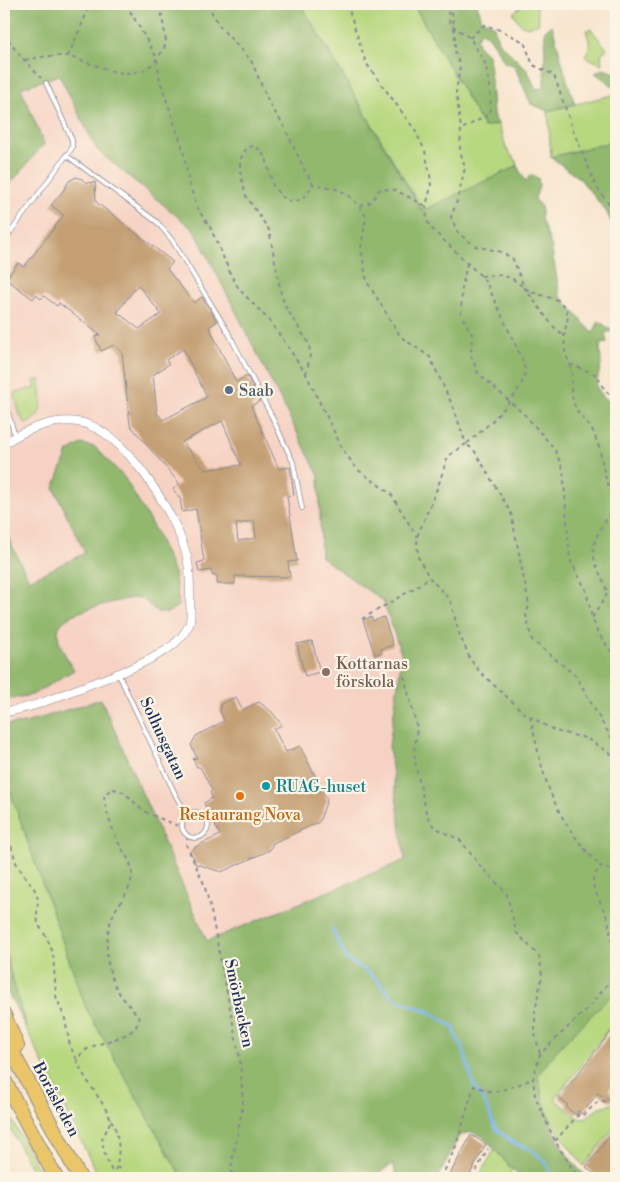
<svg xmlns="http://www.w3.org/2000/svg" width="620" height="1182" viewBox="0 0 620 1182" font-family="'Libre Bodoni',serif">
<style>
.built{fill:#f6d2c3}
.green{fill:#b8d880;stroke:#6a846f}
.forest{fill:#92b86e;stroke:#567466}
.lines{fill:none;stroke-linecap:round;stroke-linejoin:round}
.stream{stroke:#7fb8f0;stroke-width:3}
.building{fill:#c39f73;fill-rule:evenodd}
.service-casing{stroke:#8a8a96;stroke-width:5.5}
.minor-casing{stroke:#8a8a96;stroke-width:9}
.motorway-casing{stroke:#8a8a96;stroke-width:16}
.path{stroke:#8a8a96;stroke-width:2;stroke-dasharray:4 4;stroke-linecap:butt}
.service{stroke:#fff;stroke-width:4}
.minor{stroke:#fff;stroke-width:8}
.motorway{stroke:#ebc669;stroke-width:14}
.service-dot{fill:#5c6f8a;stroke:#fcf5e5;stroke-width:2}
.education-dot{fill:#8d6e63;stroke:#fcf5e5;stroke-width:2}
.culture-dot{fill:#0f9aa8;stroke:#fcf5e5;stroke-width:2}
.food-dot{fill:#e8710a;stroke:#fcf5e5;stroke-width:2}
.labels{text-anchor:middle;stroke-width:4.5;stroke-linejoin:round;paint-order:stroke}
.service-label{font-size:16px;fill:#4e5e75;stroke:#fcf5e5;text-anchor:start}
.education-label{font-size:16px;fill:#785e54;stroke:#fcf5e5;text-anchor:start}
.street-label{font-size:16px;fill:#1b2f5e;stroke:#fcf5e5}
.culture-label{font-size:16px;fill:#0d838f;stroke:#fcf5e5;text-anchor:start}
.food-label{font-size:16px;fill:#c56008;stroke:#fcf5e5}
</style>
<rect width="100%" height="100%" fill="#fcf5e5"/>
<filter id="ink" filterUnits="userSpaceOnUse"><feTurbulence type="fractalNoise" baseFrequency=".02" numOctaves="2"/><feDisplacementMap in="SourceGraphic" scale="10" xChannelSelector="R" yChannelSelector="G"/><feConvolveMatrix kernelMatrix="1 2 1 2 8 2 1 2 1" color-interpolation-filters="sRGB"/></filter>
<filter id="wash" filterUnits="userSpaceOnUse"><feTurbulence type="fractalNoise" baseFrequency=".0096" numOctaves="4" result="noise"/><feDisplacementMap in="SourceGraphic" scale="20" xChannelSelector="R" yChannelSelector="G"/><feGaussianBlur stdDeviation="1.12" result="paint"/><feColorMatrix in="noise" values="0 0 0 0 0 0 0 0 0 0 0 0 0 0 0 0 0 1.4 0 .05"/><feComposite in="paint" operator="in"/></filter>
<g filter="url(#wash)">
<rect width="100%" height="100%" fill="#f8e6cf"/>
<polygon class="built" points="59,75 97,150 195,231 319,476 321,556 383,601 402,656 389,746 405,860 207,941 101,700 25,723 4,725 4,191 44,144 21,88"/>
<g class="green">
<polygon points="301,4 413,4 484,127 498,124 507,150 516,161 517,166 423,211"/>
<polygon points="524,4 536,4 539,23 528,27 520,24 513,13"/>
<polygon points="591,29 607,49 601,54 602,64 585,57 590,44 586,30"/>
<polygon points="616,94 616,141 551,157 548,111"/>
<path d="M40,379C41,399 47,414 26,424L20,415L14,393L36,388L34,381Z"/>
<polygon points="4,774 86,1008 182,1178 99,1178 26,1028 4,948"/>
<path d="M616,975V1020L555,1099L576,1117L585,1118L600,1107L616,1103V1130L614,1128L584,1166C568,1146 552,1126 543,1102C540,1094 539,1084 537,1075Z"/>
<polygon points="4,1105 43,1178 36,1178 4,1117"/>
<polygon points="495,1149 512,1170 508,1178 478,1178"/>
</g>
<g class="forest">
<path d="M4,4H301L422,211L517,166L526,182L530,175L538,178L539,186L535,199L541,207V219L551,245L560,296L593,333L599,321L612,331L605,333L607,343L600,344L601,364L596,386L604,398L616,405V991L558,1049L538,1075C544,1112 559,1155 589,1178H521L482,1136L471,1132L459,1136L438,1178H397L393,1164L386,1168L374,1178H182L86,1008L4,774V725L25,723L101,699L207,941L405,860L389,746L402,656L383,601L321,557L319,476L195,231L97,150L59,75L21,88L44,144L4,191Z"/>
<polygon points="413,4 477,4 482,19 494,26 498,41 528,71 535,88 544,89 545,30 552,25 567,80 575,104 548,111 531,104 514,65 505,63 490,37 481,32 476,39 480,48 488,54 491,80 493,114 498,124 484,127"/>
<polygon points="603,69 616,73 616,88 595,73"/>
<polygon points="616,141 616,233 606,211 581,180 551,157"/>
<path d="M81,444L95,447L124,477L156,532L174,573L179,605L167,613L157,612L143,599L136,597C120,601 59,611 58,631C57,645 68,659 74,670L32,695L4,700V529L29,580L85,553L54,488L68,452Z"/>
<polygon points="4,948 26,1028 4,985"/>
</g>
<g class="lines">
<polyline class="stream" points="332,929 347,960 362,968 375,978 394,999 430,1012 454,1027 455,1035 463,1049 474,1086 485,1102 495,1128 515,1144 530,1149 545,1161 553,1178"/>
</g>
<g id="blocks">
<g class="building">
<path d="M76,177L82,179L86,183L95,182L96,202L173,262L167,269L194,303L202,297L217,321L209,327L236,382L247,376L260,401L251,406L279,469L290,467L294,495L287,496L297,561L288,562L290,577L235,576V584H217V576L212,575L211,570L199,572L197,563L204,561L196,509L182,512L180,498L173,489L180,484L130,425L122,352L114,345L101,351L95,337L100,335L59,303L57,306L44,296L41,299L36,295L33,299L6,279L18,263L24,267L64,215L51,205L63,191L69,181ZM138,285L161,314L139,329L117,312ZM183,349L207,397L163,420L157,413L153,375L169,364L166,360ZM222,421L241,465L205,470L182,442ZM254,521L256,538L238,541L236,524Z"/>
<polygon points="371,617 373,621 384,617 393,645 381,649 382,652 375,655 363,620"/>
<polygon points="312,641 320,672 305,676 297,644"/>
<polygon points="236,697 242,710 259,702 272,712 282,725 274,729 286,752 300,746 327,800 319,822 273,843 270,850 221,872 194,863 194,858 190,852 195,847 220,835 204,803 212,798 210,792 212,790 200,767 197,767 193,759 197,758 191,745 196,736 224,721 220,711 221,704"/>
<polygon points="616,1025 616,1080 609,1090 616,1095 611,1102 598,1093 582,1114 578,1111 576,1115 566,1107 568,1105 559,1098"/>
<polygon points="616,1128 616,1167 608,1178 599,1178 586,1167"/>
<polygon points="471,1135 486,1144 468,1178 448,1178"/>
</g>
</g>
</g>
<g filter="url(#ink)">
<use href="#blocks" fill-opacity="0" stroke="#8a8a96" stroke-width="1"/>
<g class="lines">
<defs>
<g id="service">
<polyline points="66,155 157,222 172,240 228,332 271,415 293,462 302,508"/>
<polyline points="4,241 72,148 72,140 46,83"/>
<polyline points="4,399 15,436"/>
<polyline points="118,673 176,796 187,815"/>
<circle cx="195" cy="825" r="13"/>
</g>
<path id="minor" d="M4,444C24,429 58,417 83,423C126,434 172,509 185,550C190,565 190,583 190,599C190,606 192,618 189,625C184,635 176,644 166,650C138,668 103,679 72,691C49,700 29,709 4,712"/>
<g id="motorway">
<polyline points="4,1015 17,1046"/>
<polyline points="4,1037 80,1178"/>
<polyline points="4,1080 56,1178"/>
</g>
</defs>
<use href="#service" class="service-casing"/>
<use href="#minor" class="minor-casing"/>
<use href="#motorway" class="motorway-casing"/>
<g class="path">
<polyline points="126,4 157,58 160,81 183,149 189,184 199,211 210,227 231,275 239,289 267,318 284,341 306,374 343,450 357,469 391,494 417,537"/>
<path d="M207,4L221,28L251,60L269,103L284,126L305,171L313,184C341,189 350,191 366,216L361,249L367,282L401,337L430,357L454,409L466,444L448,456L438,486L417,537L418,557L429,577L450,600L459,633L470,659L480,672L524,713L555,731L586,738L616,757"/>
<path d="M347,4L366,63L415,130L425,151L430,175L431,187L426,206L427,221L433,230L481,276L487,284L523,361C523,364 525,369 525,372C523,394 483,431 466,444L474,450L511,513L529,605L526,616L532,640L576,676L604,726L616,744"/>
<polyline points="445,4 448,10 450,24 470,38 485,63 490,86 491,109 488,115 462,129"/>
<polyline points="455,4 452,13 455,37 455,52 460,66 456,92 461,129 460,150 465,168 457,201 451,217 458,233 475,246 502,252 513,259 524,287 552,325 564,336"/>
<polyline points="4,33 16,51 41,78"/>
<polyline points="470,38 484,25 500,30 524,42 533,65 554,75 573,130 597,188 616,213"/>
<polyline points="68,56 86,15 87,4"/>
<polyline points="25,60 47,56 68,56 115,72 130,73 144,70 153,64 164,49 166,41 160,4"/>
<polyline points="360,206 371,202 380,189 395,190 426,206"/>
<polyline points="467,263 462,289 461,315 472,334 471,356 478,373 526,416 554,448 563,469 570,560 586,590 592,618"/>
<path d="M481,276L501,275L511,278L531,292L558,300L566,308L568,317L564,336L565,351L572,372L571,393L576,410L593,431L600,450L604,473L615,504C607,524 588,537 595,561C598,574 605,579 607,594L592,618L598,633L616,658"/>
<polyline points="570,364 597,375 604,389 616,401"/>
<polyline points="306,374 310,356 309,344 285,306 281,293 269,230 246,196 240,171 240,160 247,147 256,146 266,158 273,186 281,196 290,201 300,200 306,195 313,185"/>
<polyline points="362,619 420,585 429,577"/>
<polyline points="404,676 417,728 414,752 416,767 427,816 434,827 460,840 481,867 500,886 507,895 516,932 539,956 542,975 535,1012 535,1034 540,1054"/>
<path d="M530,717C537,745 542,776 555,803C566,827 582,847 600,866"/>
<polyline points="4,823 17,865 35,890 38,899 37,914 38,924 47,938 53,953 56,996 65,1019 70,1046 77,1060"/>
<polyline points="188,836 186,844 204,884 210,906 240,1059 243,1105 232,1162 231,1178"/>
<path d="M111,1120C120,1134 121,1157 114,1173"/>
<path d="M555,1141L579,1114L583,1115C594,1108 596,1096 611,1103L616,1096"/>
<polyline points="117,1167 124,1173 127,1178"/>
<path d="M115,1178L105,1156L102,1140L111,1120C102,1098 84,1081 77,1060C79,1058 80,1055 82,1053C95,1040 138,1040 139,1018C132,1008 124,1001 118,991C104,968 103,932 116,909C123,899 131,888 132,875C133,863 122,850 117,840C111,826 106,812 104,796L111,789C128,789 133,805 146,812C158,818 170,822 182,828"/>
<polyline points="441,1178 456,1146 474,1086 493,1092 506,1089 533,1079"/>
<polyline points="472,1178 488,1149"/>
<polyline points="583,1178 574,1171 555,1141 535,1096 533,1079 540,1054 591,1005 610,981 613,954 611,938 608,919 594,889 593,878 600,866 616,872"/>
</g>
<use href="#service" class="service"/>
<use href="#minor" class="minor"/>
<use href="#motorway" class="motorway"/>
</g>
</g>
<circle class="service-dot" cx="229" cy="390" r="5"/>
<circle class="education-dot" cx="326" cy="672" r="5"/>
<circle class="culture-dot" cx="266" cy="786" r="5"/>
<circle class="food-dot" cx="240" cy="796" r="5"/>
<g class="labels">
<g class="service-label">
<text x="239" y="396">Saab</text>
</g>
<g class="education-label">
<text x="336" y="669">Kottarnas<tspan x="336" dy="18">förskola</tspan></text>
</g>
<g class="street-label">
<text transform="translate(164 738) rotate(65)" y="6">Solhusgatan</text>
<text transform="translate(240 1003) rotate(78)" y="6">Smörbacken</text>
<text transform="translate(57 1099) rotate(62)" y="6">Boråsleden</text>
</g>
<g class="culture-label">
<text x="276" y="792">RUAG-huset</text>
</g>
<g class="food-label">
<text x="240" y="820">Restaurang Nova</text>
</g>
</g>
<rect width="620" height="1182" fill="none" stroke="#fcf5e5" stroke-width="20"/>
</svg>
